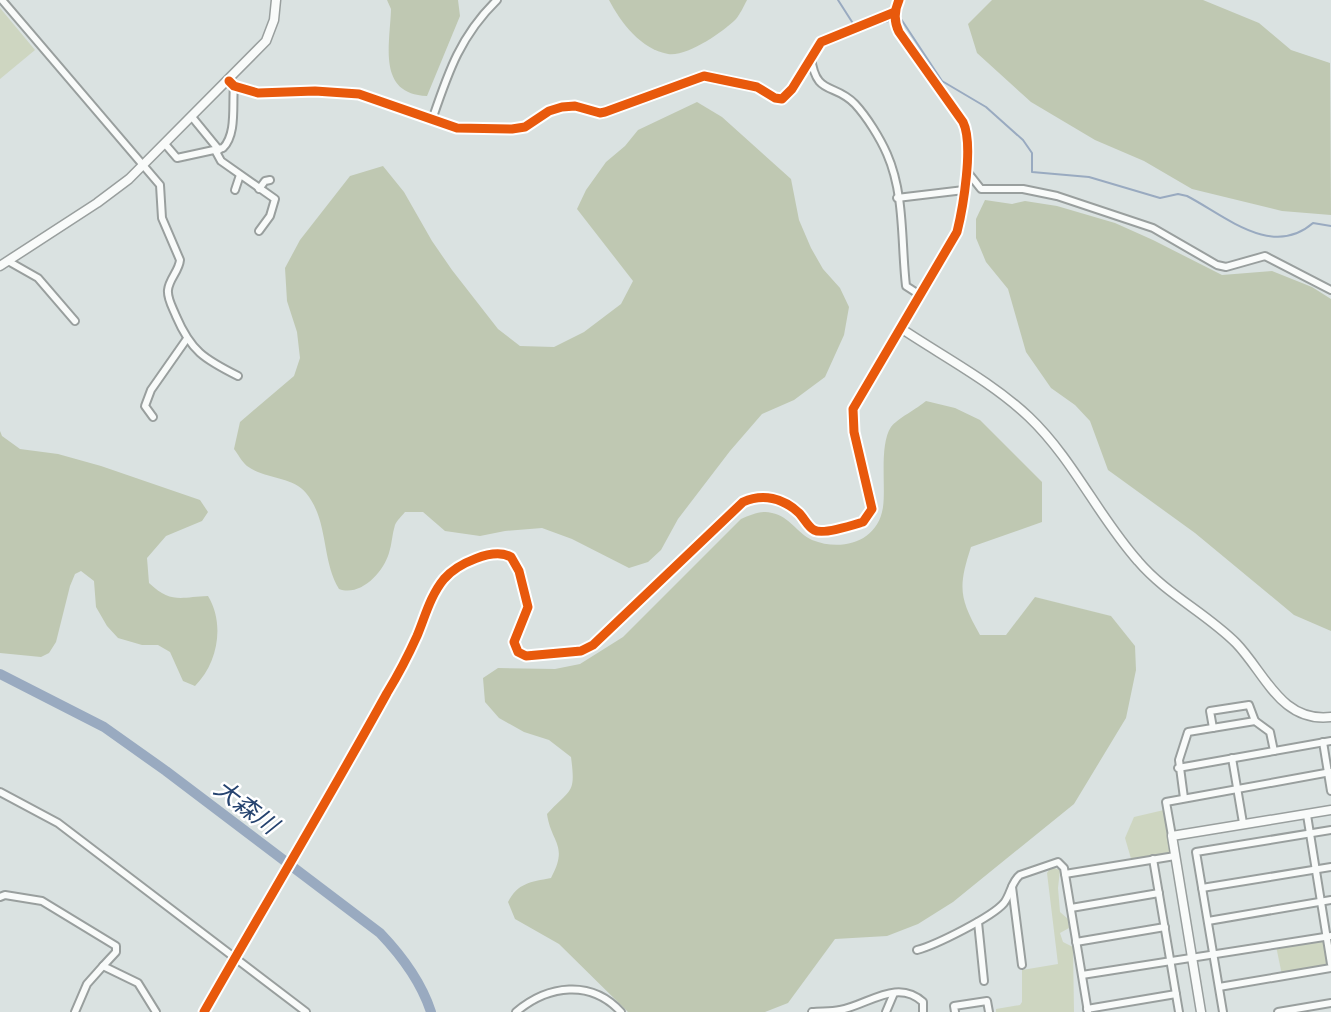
<svg xmlns="http://www.w3.org/2000/svg" width="1331" height="1012" viewBox="0 0 1331 1012" font-family="Poppins,'Noto Sans JP',sans-serif">
<style>
.green{fill:#ced6c1}
.forest{fill:#bfc8b2}
.lines{fill:none;stroke-linecap:round;stroke-linejoin:round}
.stream{stroke:#99aac0;stroke-width:2}
.river{stroke:#99aac0;stroke-width:10}
.minor-casing{stroke:#999f9e;stroke-width:10}
.tertiary-casing{stroke:#999f9e;stroke-width:11}
.minor{stroke:#f9fbfa;stroke-width:6}
.tertiary{stroke:#f9fbfa;stroke-width:8}
.cycleway-casing{stroke:#fff;stroke-width:13}
.cycleway{stroke:#e8590c;stroke-width:9}
.labels{text-anchor:middle;stroke-width:5;stroke-linejoin:round;paint-order:stroke}
.water-label{font-size:24px;font-style:italic;fill:#25436f;stroke:#fff}
</style>
<rect width="100%" height="100%" fill="#dae2e1"/>
<g class="green">
<polygon points="0,8 35,50 0,79"/>
<polygon points="1164,810 1173,855 1132,862 1125,838 1134,817"/>
<polygon points="1051,867 1060,870 1058,888 1060,912 1068,919 1069,928 1060,933 1063,942 1073,947 1074,1012 996,1012 996,1009 1020,1005 1022,1002 1022,970 1058,964 1047,873"/>
<polygon points="1325,938 1330,967 1282,975 1276,946"/>
</g>
<g class="forest">
<path d="M387,0H458L460,16L427,96C377,94 390,45 391,9Z"/>
<path d="M609,0H747C744,6 740,14 736,19C723,32 687,57 668,54C641,49 621,23 609,0Z"/>
<polygon points="992,0 1203,0 1259,23 1291,50 1330,63 1331,215 1282,211 1192,189 1144,161 1095,140 1031,102 977,53 968,24"/>
<path d="M697,102L722,117L791,179L799,220L811,248L823,269L840,288L849,307L844,335L825,377L794,400L762,414L730,451L678,519L661,550L648,562L629,568L572,539L542,528L505,531L480,536L445,531L423,512H405C402,516 397,520 395,525C392,534 392,544 389,553C383,573 360,597 339,589C321,559 329,521 306,493C292,476 264,479 247,466C242,462 238,454 234,449L240,422L294,376L300,358L297,332L287,301L285,268L300,240L350,176L383,166L404,192L432,241L452,270L498,329L520,346L554,347L584,332L621,304L633,281L577,209L586,190L606,162L625,146L638,130Z"/>
<polygon points="985,200 1012,204 1025,201 1057,206 1115,223 1153,240 1222,275 1272,271 1312,287 1331,299 1331,631 1294,615 1195,533 1108,470 1090,421 1075,405 1051,388 1026,352 1008,289 986,262 976,238 976,219"/>
<path d="M926,401L955,408L980,420L1042,482V522L971,547C958,587 959,598 980,635H1006L1035,597L1111,616L1135,646L1136,670L1126,718L1074,804L953,902L918,924L887,936L835,939L788,1003L765,1012H628L559,944L515,919L508,902C518,883 530,882 551,878C569,845 551,843 547,814C571,788 576,795 571,757L549,740L524,732L499,718L485,702L483,678L498,668L555,669L580,664L623,637L741,519C751,515 761,510 772,513C789,516 797,533 812,540C842,552 878,542 883,507C886,486 879,445 891,427C897,419 918,408 926,401Z"/>
<path d="M0,431L2,436L20,449L58,454L101,466L200,500L208,512L202,521L166,536L147,558L149,583C171,604 181,597 208,596C225,624 218,663 195,686L183,681L170,652L158,645H142L118,638L107,626L96,607L94,581L81,571L75,574L70,586L56,642L49,653L41,657L0,653Z"/>
</g>
<g class="lines">
<g class="stream">
<polyline points="838,0 854,25"/>
<path d="M897,19H901L942,81L986,107L1023,140L1032,153V172L1089,177L1160,198L1178,194L1187,196C1224,215 1272,259 1313,223L1331,226"/>
<polyline points="860,29 892,20"/>
</g>
<path class="river" d="M0,674L104,727L166,771L380,933C402,956 421,981 431,1012"/>
<defs>
<g id="minor">
<path d="M2,0L160,185L162,218L180,260C179,271 169,279 168,290C167,299 173,308 176,316C191,351 204,359 238,376"/>
<path d="M811,57C816,97 834,82 855,104C867,117 880,138 887,154C905,195 901,243 906,286L920,295"/>
<polyline points="229,81 234,86 258,93 315,91 359,94 457,128 512,129 525,127 549,111 562,107 575,106 600,113 605,112 704,76 757,87 775,98 782,99 792,89 821,42 895,12"/>
<polyline points="192,117 219,150"/>
<path d="M432,120C448,73 460,36 497,0"/>
<path d="M165,144L177,158L223,148C237,134 232,105 234,86"/>
<polyline points="215,150 221,161 275,199 270,216 259,231"/>
<polyline points="966,170 981,189 1023,189 1057,196 1153,228 1217,265 1226,267 1265,256 1331,290"/>
<polyline points="259,189 265,181 270,180"/>
<polyline points="235,190 240,175"/>
<polyline points="897,198 964,190"/>
<polyline points="8,261 38,278 75,321"/>
<polyline points="153,417 145,406 151,390 186,340"/>
<polyline points="1213,728 1210,711 1249,705 1255,721"/>
<polyline points="1323,742 1331,791"/>
<polyline points="1232,758 1243,823"/>
<polyline points="1178,768 1331,741"/>
<polyline points="0,792 58,823 306,1012"/>
<polyline points="1184,798 1179,760 1188,732 1255,721 1270,732 1274,751"/>
<polyline points="1307,815 1331,964"/>
<polyline points="1172,836 1166,802 1331,772"/>
<polyline points="1153,859 1179,1012"/>
<polyline points="1065,874 1175,856"/>
<polyline points="1012,887 1022,965"/>
<polyline points="1202,888 1331,867"/>
<polyline points="0,897 5,895 42,901 116,946 116,952 103,966 138,983 156,1012"/>
<polyline points="1071,908 1159,893"/>
<polyline points="1208,921 1331,900"/>
<polyline points="978,922 984,981"/>
<polyline points="1076,942 1165,927"/>
<path d="M917,950C936,945 992,917 1004,903C1011,894 1011,882 1020,875L1058,862L1064,868L1088,1012"/>
<polyline points="1082,975 1331,936"/>
<polyline points="1219,987 1331,968"/>
<polyline points="1087,1009 1176,994"/>
<polyline points="75,1012 87,984 103,966"/>
<path d="M204,1012C265,905 328,800 387,693C398,675 408,656 417,636C425,617 430,596 444,579C457,564 493,547 511,557L519,571L528,607L514,642L518,652L526,656L581,651L593,645L743,502C763,493 783,498 799,513C804,518 808,527 814,530C823,535 853,525 863,522L872,509L854,432L853,409L957,232C963,208 974,144 963,122L899,32C894,22 894,11 899,0"/>
<path d="M516,1012C548,985 591,979 621,1012"/>
<path d="M812,1012C821,1011 831,1012 840,1010C868,1005 897,978 923,1002V1012"/>
<polyline points="886,1012 894,993"/>
<polyline points="955,1012 954,1006 987,1001 989,1012"/>
<polyline points="1223,1012 1196,852 1331,830"/>
<polyline points="1278,1012 1331,1003"/>
</g>
<g id="tertiary">
<polyline points="0,266 97,203 129,179 266,41 274,20 276,0"/>
<path d="M902,329C944,357 992,382 1029,417C1073,459 1098,516 1138,561C1166,594 1206,613 1236,643C1265,673 1281,723 1331,717"/>
<polyline points="1201,1012 1172,836 1331,810"/>
</g>
</defs>
<use href="#minor" class="minor-casing"/>
<use href="#tertiary" class="tertiary-casing"/>
<use href="#minor" class="minor"/>
<use href="#tertiary" class="tertiary"/>
<defs>
<g id="cycleway">
<polyline points="229,81 234,86 258,93 315,91 359,94 457,128 512,129 525,127 549,111 562,107 575,106 600,113 605,112 704,76 757,87 775,98 782,99 792,89 821,42 895,12"/>
<path d="M204,1012C265,905 328,800 387,693C398,675 408,656 417,636C425,617 430,596 444,579C457,564 493,547 511,557L519,571L528,607L514,642L518,652L526,656L581,651L593,645L743,502C763,493 783,498 799,513C804,518 808,527 814,530C823,535 853,525 863,522L872,509L854,432L853,409L957,232C963,208 974,144 963,122L899,32C894,22 894,11 899,0"/>
</g>
</defs>
<use href="#cycleway" class="cycleway-casing"/>
<use href="#cycleway" class="cycleway"/>
</g>
<g class="labels">
<g class="water-label">
<text transform="translate(246 807) rotate(37)" y="8">大森川</text>
</g>
</g>
</svg>
